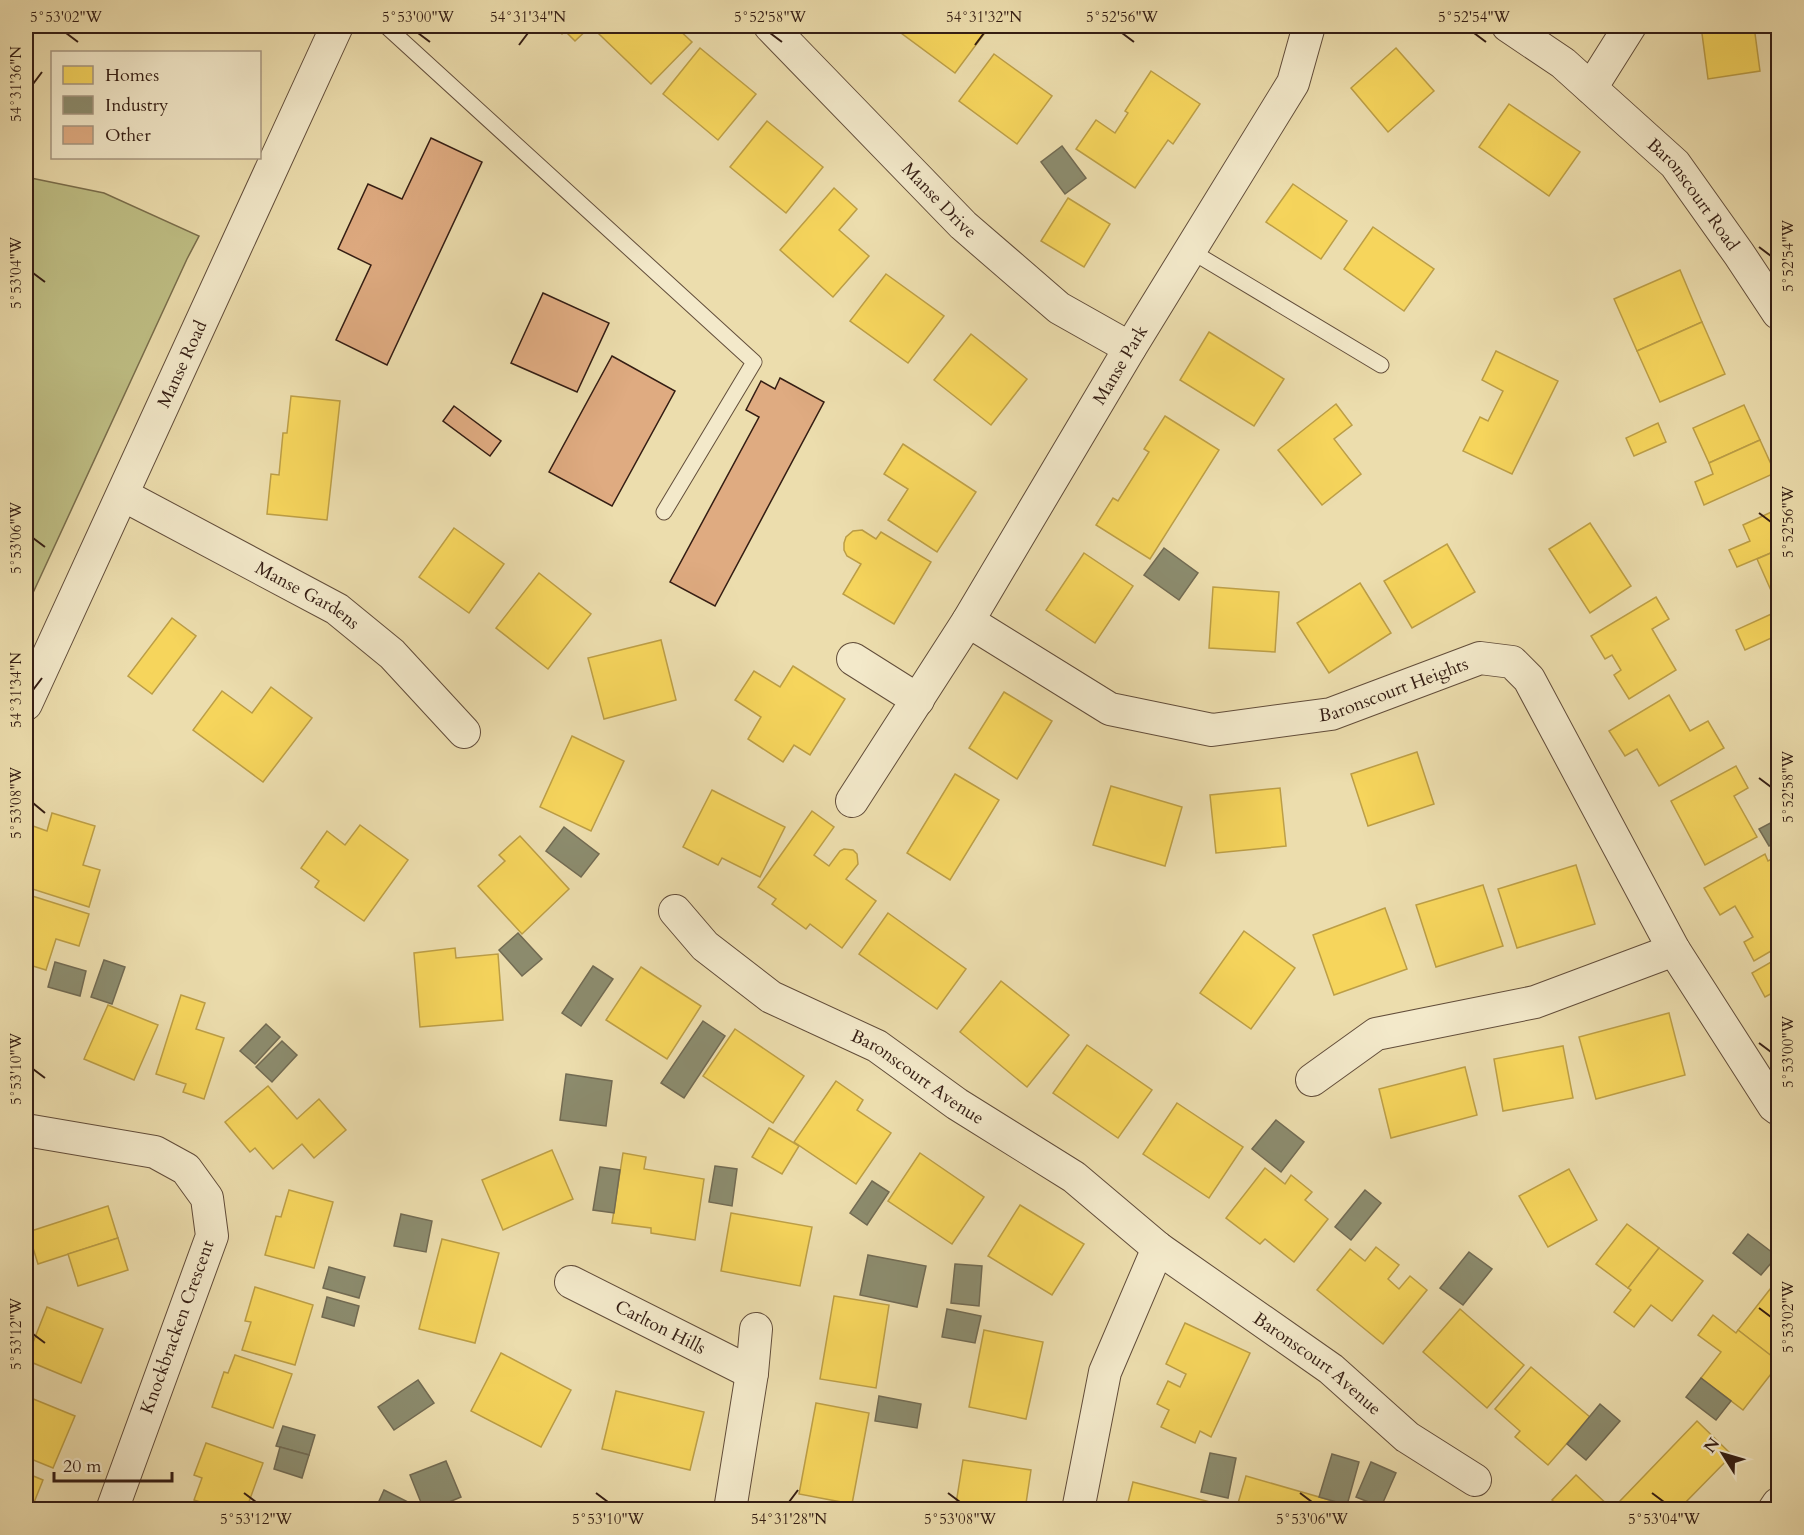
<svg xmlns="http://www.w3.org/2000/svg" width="1804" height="1535" viewBox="0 0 1804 1535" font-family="Cardo,serif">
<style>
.green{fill:#bfbf85;stroke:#7a6e4c;stroke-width:1.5}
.homes{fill:#f6d55c;stroke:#bc9e46;stroke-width:1.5}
.industry{fill:#8c8c6e;stroke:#726b53;stroke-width:1.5}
.building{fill:#dfab81;stroke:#341d13;stroke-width:1.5}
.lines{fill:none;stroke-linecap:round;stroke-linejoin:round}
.service-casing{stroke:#624d3a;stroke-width:17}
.minor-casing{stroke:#624d3a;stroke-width:34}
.service{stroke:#f3e9ca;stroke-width:15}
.minor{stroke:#f3e9ca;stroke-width:32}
.ticks{fill:none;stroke:#341d13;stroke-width:2}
.labels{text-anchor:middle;stroke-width:6;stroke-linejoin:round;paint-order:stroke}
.street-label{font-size:18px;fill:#341d13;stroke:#f3e9ca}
.neatline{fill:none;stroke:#341d13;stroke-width:2}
.ticks-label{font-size:15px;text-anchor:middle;fill:#341d13}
</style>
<rect width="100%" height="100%" fill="#ecddad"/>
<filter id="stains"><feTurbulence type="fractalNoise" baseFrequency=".00333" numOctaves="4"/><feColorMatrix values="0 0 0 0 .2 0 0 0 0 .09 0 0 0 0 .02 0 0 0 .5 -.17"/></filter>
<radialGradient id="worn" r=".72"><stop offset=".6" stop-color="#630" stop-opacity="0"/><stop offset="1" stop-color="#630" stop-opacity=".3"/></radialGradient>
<polygon class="green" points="26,177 104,193 199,236 187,259 26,608"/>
<g class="homes">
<polygon points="554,26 591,26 575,41 565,31 562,34"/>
<polygon points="608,26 675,26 692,42 651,84 599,34"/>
<polygon points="900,26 990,26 955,73 897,30"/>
<polygon points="1701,26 1754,26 1760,71 1708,79"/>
<polygon points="700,48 756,94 718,140 663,94"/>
<polygon points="1396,48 1434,91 1388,132 1351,88"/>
<polygon points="994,54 1052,96 1017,144 959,101"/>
<polygon points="1151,71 1200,104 1173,144 1168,140 1135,188 1076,149 1096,120 1115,133 1128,113 1125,111"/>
<polygon points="1509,104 1580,152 1549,196 1479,147"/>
<polygon points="767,121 823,167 786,213 730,167"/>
<polygon points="1293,184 1347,221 1321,259 1266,222"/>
<polygon points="834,188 857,209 839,230 869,256 833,297 780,250"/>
<polygon points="1068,198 1110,224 1084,267 1041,241"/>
<polygon points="1373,227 1434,269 1404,311 1344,269"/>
<polygon points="1680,270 1702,322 1637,351 1614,299"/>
<polygon points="886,274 944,316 908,363 850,321"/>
<polygon points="1702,322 1725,374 1660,402 1637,351"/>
<polygon points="1209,332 1284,379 1254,426 1180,380"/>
<polygon points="971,334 1027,379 991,425 934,380"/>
<polygon points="1496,351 1558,381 1512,474 1463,451 1480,417 1488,421 1503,391 1482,380"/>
<polygon points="291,396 340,401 327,520 267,514 271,474 279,475 283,433 287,433"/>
<polygon points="1336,404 1352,425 1334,439 1361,474 1322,505 1278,450"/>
<polygon points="1744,405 1760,440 1709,463 1693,428"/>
<polygon points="1165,416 1219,450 1150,559 1096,525 1113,498 1118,501 1149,452 1144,449"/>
<polygon points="1658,423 1666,442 1634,456 1626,438"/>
<polygon points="1760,440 1775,473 1704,505 1695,482 1713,474 1709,463"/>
<polygon points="903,444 976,492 937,552 888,520 908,489 884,474"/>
<polygon points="1778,509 1778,550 1737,567 1729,550 1750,541 1743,525"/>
<polygon points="1590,523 1631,586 1590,613 1549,549"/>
<polygon points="454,528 504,564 469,613 419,577"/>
<polygon points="862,530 876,539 881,532 931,562 894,624 843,594 861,564 847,556 844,550 844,543 846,537 853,531"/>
<polygon points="1447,544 1475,592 1412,628 1384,581"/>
<polygon points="1778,550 1778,592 1773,595 1757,559"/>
<polygon points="1084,553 1133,586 1095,643 1046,610"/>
<polygon points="539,573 591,614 548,669 496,628"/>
<polygon points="1360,583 1391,633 1329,673 1297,623"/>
<polygon points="1213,587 1279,592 1275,652 1209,648"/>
<polygon points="1656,597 1669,619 1652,629 1676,670 1629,699 1614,675 1621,670 1612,655 1605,659 1591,636"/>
<polygon points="1778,611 1778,635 1745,650 1736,630"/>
<polygon points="172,618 196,636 152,694 128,676"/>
<polygon points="661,640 676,700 604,719 588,658"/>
<polygon points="793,666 845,699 810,755 794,745 783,762 748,739 761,717 735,700 754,671 780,687"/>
<polygon points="271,687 312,718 263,782 193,730 222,691 252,713"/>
<polygon points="1004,692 1052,721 1017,779 969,748"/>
<polygon points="1669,695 1690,731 1708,721 1724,748 1659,786 1637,749 1625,756 1609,731"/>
<polygon points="572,736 624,761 591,831 540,807"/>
<polygon points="1417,752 1434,804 1368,826 1351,774"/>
<polygon points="1736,766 1748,788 1734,796 1757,837 1705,865 1671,801"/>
<polygon points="955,774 999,800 950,880 907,853"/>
<polygon points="1111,786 1182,807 1165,866 1093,845"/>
<polygon points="1280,788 1286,846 1216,853 1210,795"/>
<polygon points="712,790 785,827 760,877 722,858 718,865 683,847"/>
<polygon points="812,811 834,827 814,855 829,866 840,851 844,849 853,850 857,854 858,864 846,879 876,901 842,948 810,924 806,929 772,904 776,899 758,887"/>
<polygon points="52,813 95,826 83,865 100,870 89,907 26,887 26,873 28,864 26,863 26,851 33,826 47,831"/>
<polygon points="360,825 408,860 364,921 315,887 319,881 301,868 327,831 345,845"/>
<polygon points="520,836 569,889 522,934 478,886 505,861 499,855"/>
<polygon points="1765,854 1768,861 1778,856 1778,947 1754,961 1744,942 1753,937 1735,906 1720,915 1704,888"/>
<polygon points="1576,865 1595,924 1517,948 1498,889"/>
<polygon points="1483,885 1503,946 1436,967 1416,905"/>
<polygon points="26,894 89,914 79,946 56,939 46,970 26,964"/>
<polygon points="1385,908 1407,969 1334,995 1313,935"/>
<polygon points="888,913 966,969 937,1009 859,954"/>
<polygon points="1244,931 1295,968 1251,1029 1200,993"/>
<polygon points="455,948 456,958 498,954 503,1020 420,1027 414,953"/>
<polygon points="1778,958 1778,990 1765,997 1752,973"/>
<polygon points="641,967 701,1006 667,1059 606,1020"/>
<polygon points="1001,981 1069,1035 1027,1087 960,1032"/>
<polygon points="181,995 205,1003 196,1029 224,1038 204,1099 183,1092 186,1084 156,1074"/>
<polygon points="108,1005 158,1025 134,1080 84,1059"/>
<polygon points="1669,1013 1685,1075 1596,1099 1579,1037"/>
<polygon points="735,1029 804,1076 773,1123 703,1076"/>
<polygon points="1087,1045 1152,1090 1118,1138 1053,1093"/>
<polygon points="1563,1046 1573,1098 1503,1111 1494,1059"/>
<polygon points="1465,1067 1477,1115 1391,1138 1379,1089"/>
<polygon points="836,1081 863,1100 857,1110 891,1133 856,1184 794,1142"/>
<polygon points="268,1086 297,1119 319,1099 346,1130 314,1158 302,1144 273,1169 255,1148 250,1152 225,1122"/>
<polygon points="1177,1103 1243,1147 1209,1198 1143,1154"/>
<polygon points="769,1128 799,1146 782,1174 752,1157"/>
<polygon points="552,1150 573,1199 503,1230 482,1180"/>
<polygon points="623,1153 646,1157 644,1169 704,1179 695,1240 651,1233 651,1228 612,1223"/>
<polygon points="920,1153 984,1197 952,1244 888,1201"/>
<polygon points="1265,1168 1285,1184 1291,1175 1312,1192 1305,1200 1328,1219 1294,1262 1265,1239 1260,1244 1226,1218"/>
<polygon points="1569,1169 1597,1220 1548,1247 1519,1196"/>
<polygon points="289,1190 333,1202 314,1268 265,1255 276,1216 281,1217"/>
<polygon points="1020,1205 1084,1244 1052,1295 988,1256"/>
<polygon points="108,1206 118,1238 38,1264 28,1232"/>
<polygon points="731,1213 812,1227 800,1286 721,1271"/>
<polygon points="1627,1224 1659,1248 1628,1288 1596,1264"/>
<polygon points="118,1238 128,1270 78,1286 68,1254"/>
<polygon points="442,1239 499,1253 475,1343 419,1329"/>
<polygon points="1376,1247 1399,1265 1388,1279 1399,1289 1410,1276 1427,1290 1383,1344 1317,1290 1350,1249 1365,1261"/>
<polygon points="1659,1248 1703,1281 1672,1321 1651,1305 1634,1327 1614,1312 1631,1290 1628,1288"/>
<polygon points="1778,1279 1778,1361 1738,1330"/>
<polygon points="255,1287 313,1305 295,1365 242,1350 251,1322 245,1321"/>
<polygon points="834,1296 889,1305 876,1388 820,1379"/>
<polygon points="47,1307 103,1329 81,1383 26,1360"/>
<polygon points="1460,1309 1524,1365 1487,1408 1423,1352"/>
<polygon points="1713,1315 1736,1333 1738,1330 1778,1361 1778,1365 1743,1410 1701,1378 1721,1352 1698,1335"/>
<polygon points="1185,1323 1250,1353 1211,1437 1200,1431 1195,1443 1161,1427 1169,1410 1157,1404 1168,1381 1180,1387 1186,1374 1166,1364"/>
<polygon points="984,1330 1043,1342 1026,1419 969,1407"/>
<polygon points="501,1353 571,1390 541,1447 471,1411"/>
<polygon points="235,1355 292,1374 273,1428 212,1407 224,1372 228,1373"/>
<polygon points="1531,1367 1590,1417 1548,1465 1515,1437 1520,1431 1495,1409"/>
<polygon points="616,1391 704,1412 690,1470 602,1449"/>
<polygon points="26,1396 75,1416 53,1468 26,1457"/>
<polygon points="816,1403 869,1413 852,1504 799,1494"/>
<polygon points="1697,1421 1732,1455 1678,1510 1628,1510 1620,1501"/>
<polygon points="206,1443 263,1463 246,1510 223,1510 194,1500 202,1478 194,1475"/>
<polygon points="963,1460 1031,1470 1025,1510 955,1510"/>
<polygon points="26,1473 43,1480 31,1510 26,1510"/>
<polygon points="1576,1475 1613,1510 1562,1510 1552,1500"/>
<polygon points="1246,1476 1347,1505 1353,1507 1353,1510 1236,1510"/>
<polygon points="1133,1482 1214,1503 1212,1510 1126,1510"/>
</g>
<g class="industry">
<polygon points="1062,146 1086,178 1065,194 1041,162"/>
<polygon points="1164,548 1198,573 1179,600 1144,575"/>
<polygon points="1778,819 1778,841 1769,846 1759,829"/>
<polygon points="564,827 599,854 581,877 546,851"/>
<polygon points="518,933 542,959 522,976 499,950"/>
<polygon points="104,960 125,967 112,1004 91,997"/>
<polygon points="55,962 86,971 80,996 48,987"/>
<polygon points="593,966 613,979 581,1026 562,1013"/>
<polygon points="703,1021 725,1036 684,1098 661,1083"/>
<polygon points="266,1024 280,1037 255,1064 240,1051"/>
<polygon points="282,1041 297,1055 272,1082 256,1067"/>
<polygon points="566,1074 612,1081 606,1126 560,1120"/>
<polygon points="1276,1120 1304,1142 1281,1172 1252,1149"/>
<polygon points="715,1166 737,1169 732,1206 709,1202"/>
<polygon points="600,1167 620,1170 614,1213 593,1210"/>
<polygon points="872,1181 889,1192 867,1225 850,1213"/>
<polygon points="1365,1190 1381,1203 1351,1240 1335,1227"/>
<polygon points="401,1214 432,1221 426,1252 394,1246"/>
<polygon points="1748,1234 1777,1256 1761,1275 1733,1253"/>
<polygon points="1469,1252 1492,1269 1463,1305 1440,1288"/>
<polygon points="868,1255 926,1266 917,1307 860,1295"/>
<polygon points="955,1264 982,1266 979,1306 951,1303"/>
<polygon points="329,1267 365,1277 359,1298 323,1288"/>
<polygon points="327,1297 359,1306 354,1326 322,1317"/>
<polygon points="947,1309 981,1316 975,1343 942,1337"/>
<polygon points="1701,1378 1731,1401 1716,1420 1686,1397"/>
<polygon points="418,1380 434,1403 394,1430 378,1407"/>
<polygon points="879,1396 921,1404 917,1428 875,1421"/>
<polygon points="1600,1404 1620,1421 1586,1460 1567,1444"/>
<polygon points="283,1426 315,1435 309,1455 276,1446"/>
<polygon points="280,1447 309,1455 302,1478 274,1469"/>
<polygon points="1210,1453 1236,1458 1228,1498 1201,1492"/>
<polygon points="1332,1454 1359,1462 1347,1505 1319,1497"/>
<polygon points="446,1461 461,1497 430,1510 424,1510 410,1475"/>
<polygon points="1371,1462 1396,1473 1381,1507 1356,1497"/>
<polygon points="384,1490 420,1508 419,1510 375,1510"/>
</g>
<g class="building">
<polygon points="431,138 482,162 387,365 336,340 371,265 338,249 368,184 402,199"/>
<polygon points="543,293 609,323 577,392 511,363"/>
<polygon points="612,356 675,391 612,506 549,472"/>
<polygon points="780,378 824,402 715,606 670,582 759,417 746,410 761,381 775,389"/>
<polygon points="454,406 501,441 490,456 443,421"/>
</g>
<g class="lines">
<defs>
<g id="service">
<polyline points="386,26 754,362 664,512"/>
<polyline points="1191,251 1381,365"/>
</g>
<g id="minor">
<path id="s1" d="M770,26L963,225L1059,308L1130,348"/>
<path id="s2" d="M1508,26L1563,63L1675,164L1739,254L1778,313"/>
<polyline points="1591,88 1630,26"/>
<path id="s3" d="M123,495L337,609L392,654L464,732"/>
<path id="s4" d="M968,621L1110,709L1212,730L1331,714L1480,658L1512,662L1529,679L1674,950L1774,1106L1778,1109"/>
<polyline points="853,659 918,700"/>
<path id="s5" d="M26,704L337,26"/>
<path id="s6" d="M852,801L968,621L1130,348L1293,83L1309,26"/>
<path id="s7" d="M675,911L705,946L771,997L877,1046L957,1104L1074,1177L1158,1248L1331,1369L1407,1437L1475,1480"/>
<polyline points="1312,1080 1376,1034 1535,1002 1674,950"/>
<polyline points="26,1130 155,1152 186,1169 207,1198 212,1236 112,1510"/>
<path id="s8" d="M571,1282L752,1373"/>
<polyline points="730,1510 752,1373 756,1329"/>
<polyline points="1078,1510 1105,1372 1158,1248"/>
<polyline points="1774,1510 1778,1504"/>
</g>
</defs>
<use href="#service" class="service-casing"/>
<use href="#minor" class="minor-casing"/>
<use href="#service" class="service"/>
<use href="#minor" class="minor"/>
</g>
<path class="ticks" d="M66,33L78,42M418,33L430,42M770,33L782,42M1122,33L1134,42M1474,33L1486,42M519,45L528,33M975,45L984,33M33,84L42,72M1759,247L1771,256M33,273L45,282M1759,513L1771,522M33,538L45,547M33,690L42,678M1759,778L1771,787M33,803L45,813M1759,1043L1771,1052M33,1069L45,1078M1759,1308L1771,1317M33,1334L45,1343M244,1493L256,1502M596,1493L608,1502M948,1493L960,1502M1300,1493L1312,1502M1652,1493L1664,1502M789,1502L798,1490"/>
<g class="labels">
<g class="street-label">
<text dy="6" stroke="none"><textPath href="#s2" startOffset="252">Baronscourt Road</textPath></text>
<text dy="6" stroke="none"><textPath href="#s1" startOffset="243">Manse Drive</textPath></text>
<text dy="6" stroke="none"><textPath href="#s5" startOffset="374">Manse Road</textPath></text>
<text dy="6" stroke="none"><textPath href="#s6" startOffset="512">Manse Park</textPath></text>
<text dy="6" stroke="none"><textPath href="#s3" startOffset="210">Manse Gardens</textPath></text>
<text dy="6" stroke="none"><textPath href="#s4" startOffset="458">Baronscourt Heights</textPath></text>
<text dy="6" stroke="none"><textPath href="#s7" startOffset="297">Baronscourt Avenue</textPath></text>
<text transform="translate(177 1327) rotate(-70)" y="6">Knockbracken Crescent</text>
<text dy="6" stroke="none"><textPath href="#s8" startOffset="100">Carlton Hills</textPath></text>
<text dy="6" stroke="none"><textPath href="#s7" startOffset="790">Baronscourt Avenue</textPath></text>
</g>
</g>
<rect width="1804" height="1535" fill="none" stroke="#ecddad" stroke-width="66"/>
<rect x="51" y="51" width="210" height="108" fill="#f3e9ca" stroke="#a79781" stroke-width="1.5"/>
<rect x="63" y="66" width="30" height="18" fill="#f6d55c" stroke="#a79781" stroke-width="1.5"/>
<text x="105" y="81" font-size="18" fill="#341d13">Homes</text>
<rect x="63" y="96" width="30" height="18" fill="#8c8c6e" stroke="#a79781" stroke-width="1.5"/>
<text x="105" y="111" font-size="18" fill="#341d13">Industry</text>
<rect x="63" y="126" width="30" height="18" fill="#dfab81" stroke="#a79781" stroke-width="1.5"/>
<text x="105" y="141" font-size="18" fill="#341d13">Other</text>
<g transform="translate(1723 1454) rotate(307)" stroke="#f3e9ca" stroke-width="4.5" paint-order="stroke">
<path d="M0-4.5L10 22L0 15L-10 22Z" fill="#341d13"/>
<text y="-9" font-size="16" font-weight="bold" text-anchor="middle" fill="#341d13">N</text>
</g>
<path d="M54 1472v9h118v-9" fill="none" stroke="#341d13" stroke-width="3"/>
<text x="63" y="1472" font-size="18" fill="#341d13" stroke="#f3e9ca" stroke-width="4.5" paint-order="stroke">20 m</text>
<rect x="33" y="33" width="1738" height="1469" class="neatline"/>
<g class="ticks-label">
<text x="66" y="22">5°53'02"W</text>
<text x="418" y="22">5°53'00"W</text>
<text x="528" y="22">54°31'34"N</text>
<text x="770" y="22">5°52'58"W</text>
<text x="984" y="22">54°31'32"N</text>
<text x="1122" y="22">5°52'56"W</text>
<text x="1474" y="22">5°52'54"W</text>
<text transform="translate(16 84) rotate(-90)" y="5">54°31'36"N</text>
<text transform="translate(1788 256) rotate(-90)" y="5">5°52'54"W</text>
<text transform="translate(16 273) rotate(-90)" y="5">5°53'04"W</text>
<text transform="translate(1788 522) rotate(-90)" y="5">5°52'56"W</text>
<text transform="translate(16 538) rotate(-90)" y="5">5°53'06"W</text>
<text transform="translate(16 690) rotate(-90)" y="5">54°31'34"N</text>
<text transform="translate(1788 787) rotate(-90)" y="5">5°52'58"W</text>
<text transform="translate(16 803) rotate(-90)" y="5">5°53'08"W</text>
<text transform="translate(1788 1052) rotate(-90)" y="5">5°53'00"W</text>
<text transform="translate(16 1069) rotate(-90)" y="5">5°53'10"W</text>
<text transform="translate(1788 1317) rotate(-90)" y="5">5°53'02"W</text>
<text transform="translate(16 1334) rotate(-90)" y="5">5°53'12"W</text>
<text x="256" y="1524">5°53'12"W</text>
<text x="608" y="1524">5°53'10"W</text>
<text x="789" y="1524">54°31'28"N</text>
<text x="960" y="1524">5°53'08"W</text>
<text x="1312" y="1524">5°53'06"W</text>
<text x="1664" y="1524">5°53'04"W</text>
</g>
<rect width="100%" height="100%" filter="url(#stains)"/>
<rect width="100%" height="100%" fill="url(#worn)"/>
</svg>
